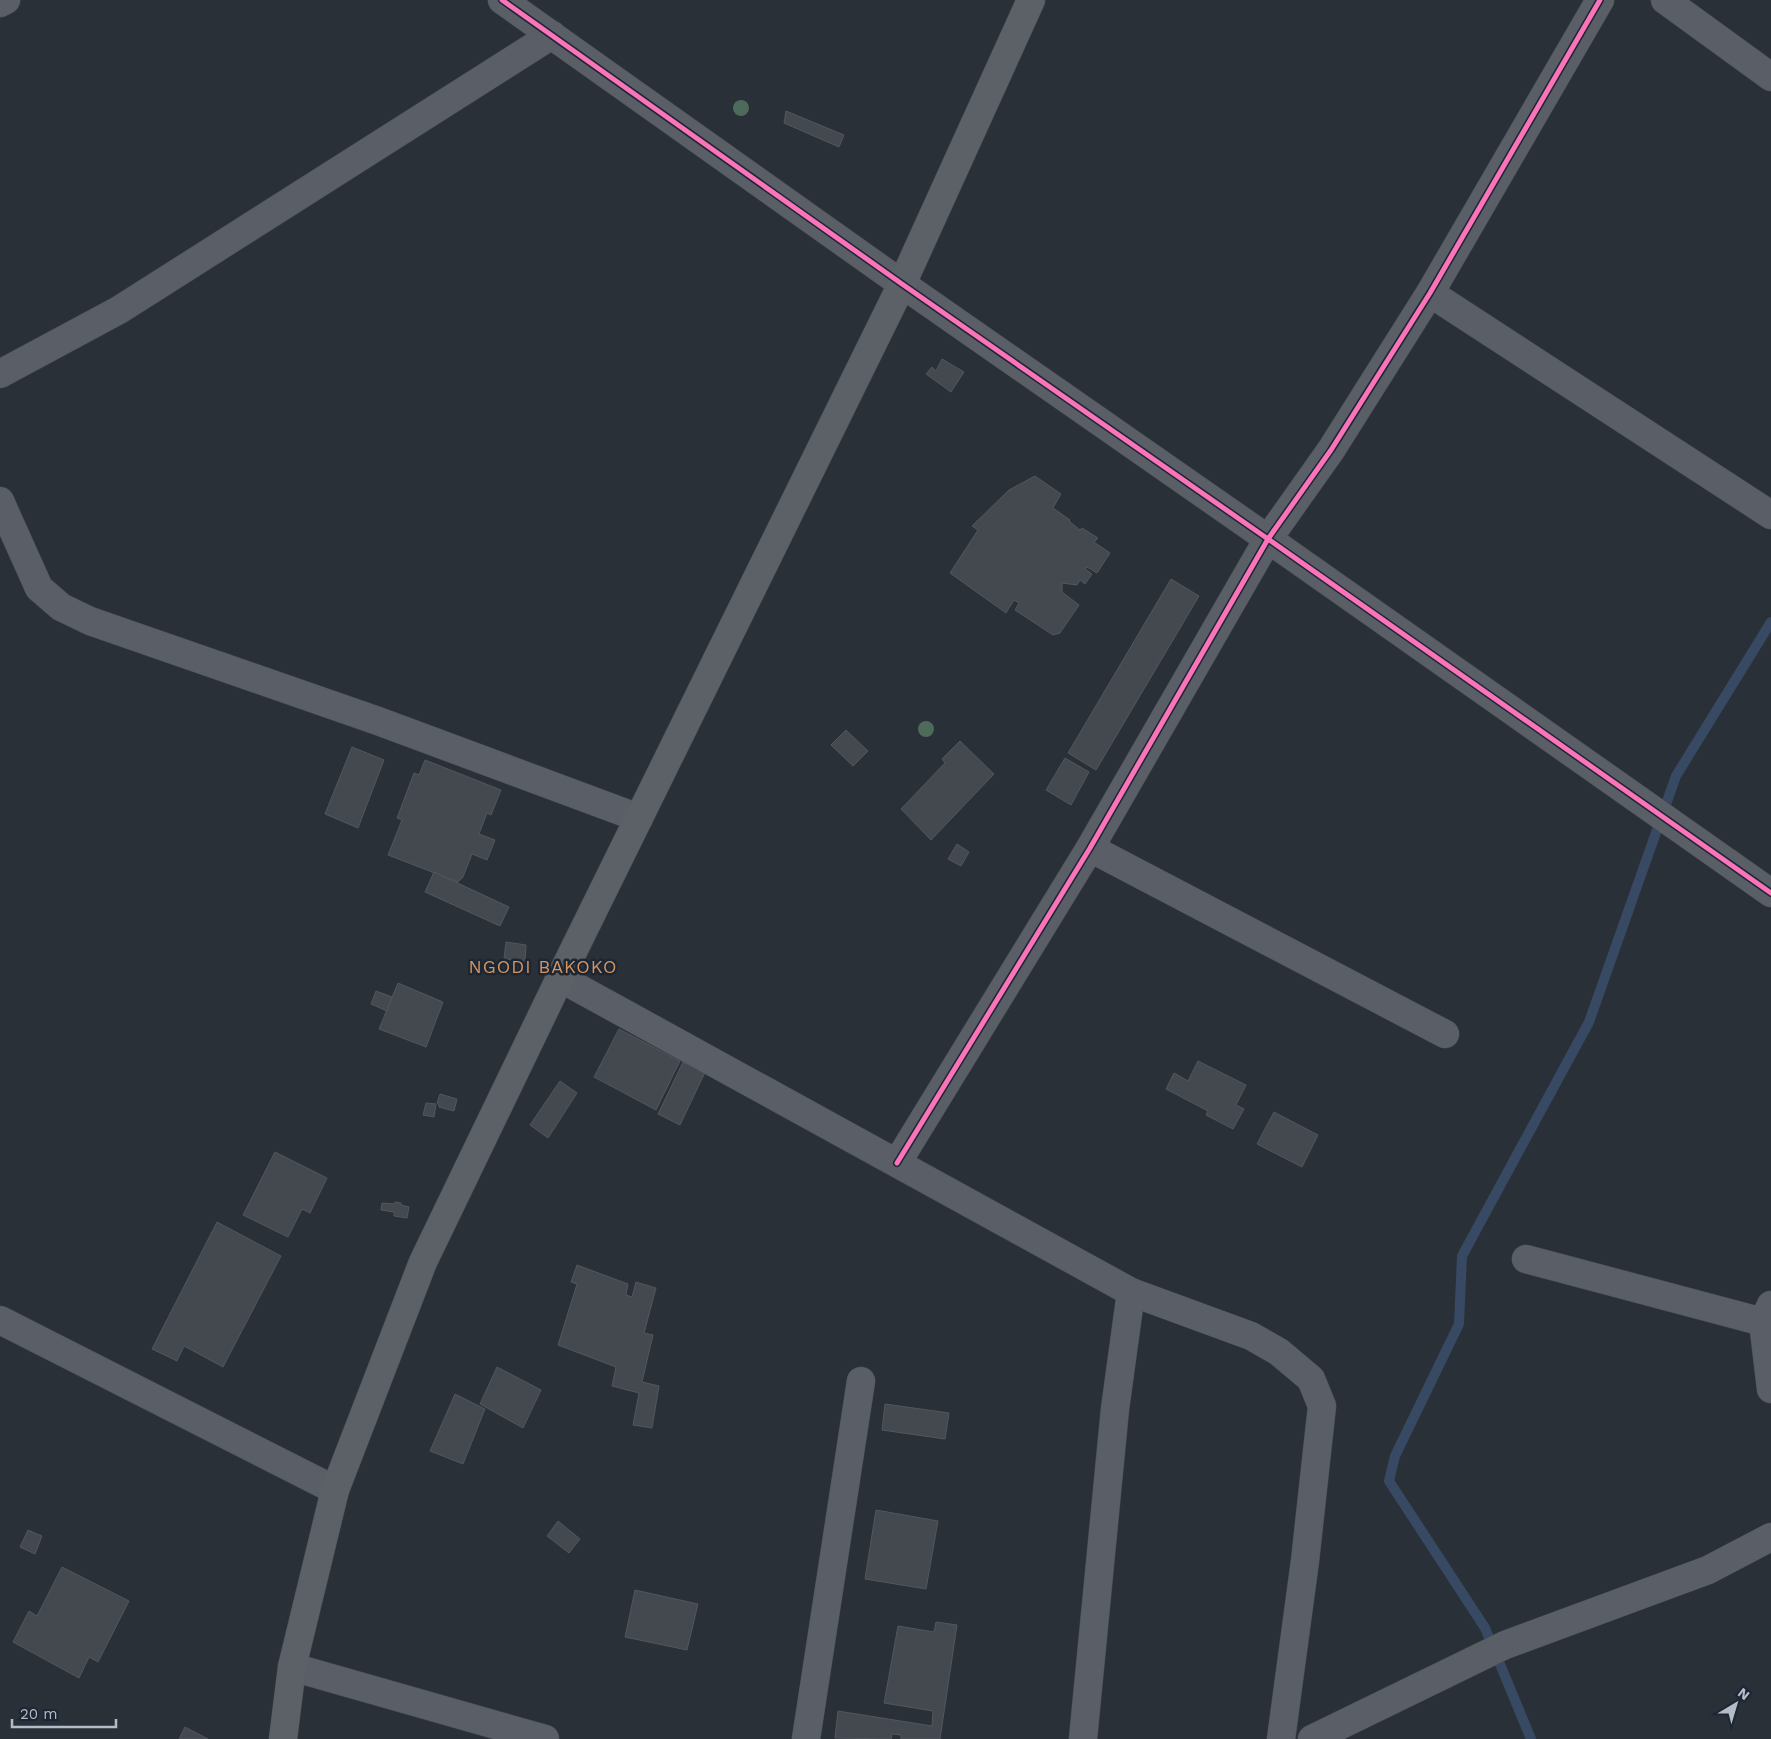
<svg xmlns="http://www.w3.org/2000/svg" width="1771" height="1739" viewBox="0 0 1771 1739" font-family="'Work Sans',sans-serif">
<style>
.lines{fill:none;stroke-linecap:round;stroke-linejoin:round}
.stream{stroke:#384963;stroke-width:10}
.building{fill:#444950;stroke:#52575f}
.minor-casing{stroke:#484c53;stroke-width:29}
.major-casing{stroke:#484c55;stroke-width:29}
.minor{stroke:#5a5e66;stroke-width:28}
.major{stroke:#5c6168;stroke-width:28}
.cycleway-casing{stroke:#1d2633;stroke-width:8}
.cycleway{stroke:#fb73b8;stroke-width:5}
.tree{fill:#4e6a5a}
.labels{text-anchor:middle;stroke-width:5;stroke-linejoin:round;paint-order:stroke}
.quarter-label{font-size:18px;letter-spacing:1px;fill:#d59563;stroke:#1d2633}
</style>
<rect width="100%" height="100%" fill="#2a3038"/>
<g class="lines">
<polyline class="stream" points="1531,1739 1485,1628 1389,1481 1395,1456 1459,1324 1462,1256 1589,1022 1676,776 1771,622"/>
</g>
<g class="building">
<polygon points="786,111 844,135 839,147 784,123"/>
<polygon points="942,359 964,372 951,392 926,374 932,367 936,371"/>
<polygon points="1035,476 1061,494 1053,508 1070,520 1069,521 1080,530 1082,528 1098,538 1094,542 1110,553 1097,573 1087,567 1085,569 1092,574 1085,584 1080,580 1077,585 1062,583 1062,592 1079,605 1060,633 1053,635 1015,610 1019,603 1014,600 1006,613 950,573 978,530 972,526 1009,490"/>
<polygon points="1171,579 1199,596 1096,770 1068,753"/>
<polygon points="846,730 868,751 853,766 831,745"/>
<polygon points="960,741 994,774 931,840 901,809 945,763 942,759"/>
<polygon points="352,747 384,760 358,828 325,814"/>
<polygon points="1065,758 1089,772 1071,805 1046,790"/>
<polygon points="425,760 501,790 491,815 487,813 479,834 495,840 487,860 472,854 463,877 458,882 388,855 402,820 397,818 414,773 419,775"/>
<polygon points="957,844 969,852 961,866 948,859"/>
<polygon points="434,872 509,907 500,926 425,892"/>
<polygon points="506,942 526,945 525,961 504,959"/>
<polygon points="398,983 443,1002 426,1047 379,1029"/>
<polygon points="376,991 392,997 387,1011 371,1004"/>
<polygon points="619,1029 680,1061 656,1110 594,1077"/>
<polygon points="698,1061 708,1066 680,1125 658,1114 683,1062 695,1068"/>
<polygon points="1198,1061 1246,1085 1236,1105 1244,1109 1233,1129 1206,1115 1208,1111 1166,1089 1174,1073 1188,1081"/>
<polygon points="560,1081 577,1093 548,1138 530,1125"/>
<polygon points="440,1094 457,1099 454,1111 439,1107 439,1105 437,1103"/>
<polygon points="426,1103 436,1104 434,1117 423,1115"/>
<polygon points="1274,1112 1318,1135 1302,1167 1257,1144"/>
<polygon points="275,1152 327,1178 310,1213 302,1209 288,1237 243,1215"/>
<polygon points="395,1202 401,1203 401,1205 409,1207 407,1218 394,1216 394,1212 381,1210 382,1203 395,1204"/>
<polygon points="217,1222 281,1256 223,1367 184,1346 177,1361 152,1349"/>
<polygon points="577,1265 628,1284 626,1295 632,1297 636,1282 656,1288 644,1333 653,1335 642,1382 659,1386 652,1428 633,1425 639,1393 612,1386 616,1367 558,1345 577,1284 571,1282"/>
<polygon points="497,1367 541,1390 523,1428 480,1404"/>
<polygon points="455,1394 485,1409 463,1464 430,1451"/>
<polygon points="885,1404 949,1413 945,1439 882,1430"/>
<polygon points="876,1510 938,1521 926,1589 865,1579"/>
<polygon points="558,1521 580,1539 569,1553 547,1536"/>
<polygon points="28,1530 42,1536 35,1554 20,1547"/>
<polygon points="62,1567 129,1601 98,1662 89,1657 79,1678 13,1642 29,1611 37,1616"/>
<polygon points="635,1590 698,1604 687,1650 625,1637"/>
<polygon points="936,1622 957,1625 940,1739 901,1739 901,1735 892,1734 891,1739 835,1738 838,1711 932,1726 933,1711 884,1703 898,1626 934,1632"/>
<polygon points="185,1727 208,1739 179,1739"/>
</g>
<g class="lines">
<defs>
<g id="minor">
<polyline points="502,0 902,284 1268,539 1771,893"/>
<polyline points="1665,0 1771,77"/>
<polyline points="0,3 6,0"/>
<polyline points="1430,293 1771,515"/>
<polyline points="0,374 119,310 552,35"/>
<polyline points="0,501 39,588 61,607 90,621 378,721 639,818"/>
<polyline points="1090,848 1445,1034"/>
<polyline points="560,978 1131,1292 1251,1336 1279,1352 1311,1379 1322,1406 1305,1561 1281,1739"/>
<polyline points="897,1163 1090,848 1268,539 1331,450 1430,293 1600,0"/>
<polyline points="1526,1259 1763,1322"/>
<polyline points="1771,1305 1763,1322 1771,1389"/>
<polyline points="0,1320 335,1490"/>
<polyline points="292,1667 545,1739"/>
<polyline points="806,1739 861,1381"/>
<polyline points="1083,1739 1115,1409 1131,1292"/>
<polyline points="1312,1739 1505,1645 1708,1570 1771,1537"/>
</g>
<polyline id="major" points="283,1739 292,1667 335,1490 423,1262 560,978 902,284 1031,0"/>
</defs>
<use href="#minor" class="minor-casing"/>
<use href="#major" class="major-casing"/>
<use href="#minor" class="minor"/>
<use href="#major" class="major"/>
<defs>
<g id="cycleway">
<polyline points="502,0 902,284 1268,539 1771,893"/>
<polyline points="897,1163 1090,848 1268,539 1331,450 1430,293 1600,0"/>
</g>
</defs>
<use href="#cycleway" class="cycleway-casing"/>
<use href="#cycleway" class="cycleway"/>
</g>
<g class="tree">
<circle cx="741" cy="108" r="8"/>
<circle cx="926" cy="729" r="8"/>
</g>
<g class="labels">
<g class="quarter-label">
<text x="543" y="973">NGODI BAKOKO</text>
</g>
</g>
<g transform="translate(1736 1704) rotate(38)" stroke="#1d2633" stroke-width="4" paint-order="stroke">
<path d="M0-4L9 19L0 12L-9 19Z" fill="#b4bcc9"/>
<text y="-8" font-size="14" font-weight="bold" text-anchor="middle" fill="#b4bcc9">N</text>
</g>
<path d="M12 1719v8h104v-8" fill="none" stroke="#b4bcc9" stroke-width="2.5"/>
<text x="20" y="1719" font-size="15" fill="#b4bcc9" stroke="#1d2633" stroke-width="4" paint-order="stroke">20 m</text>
</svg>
